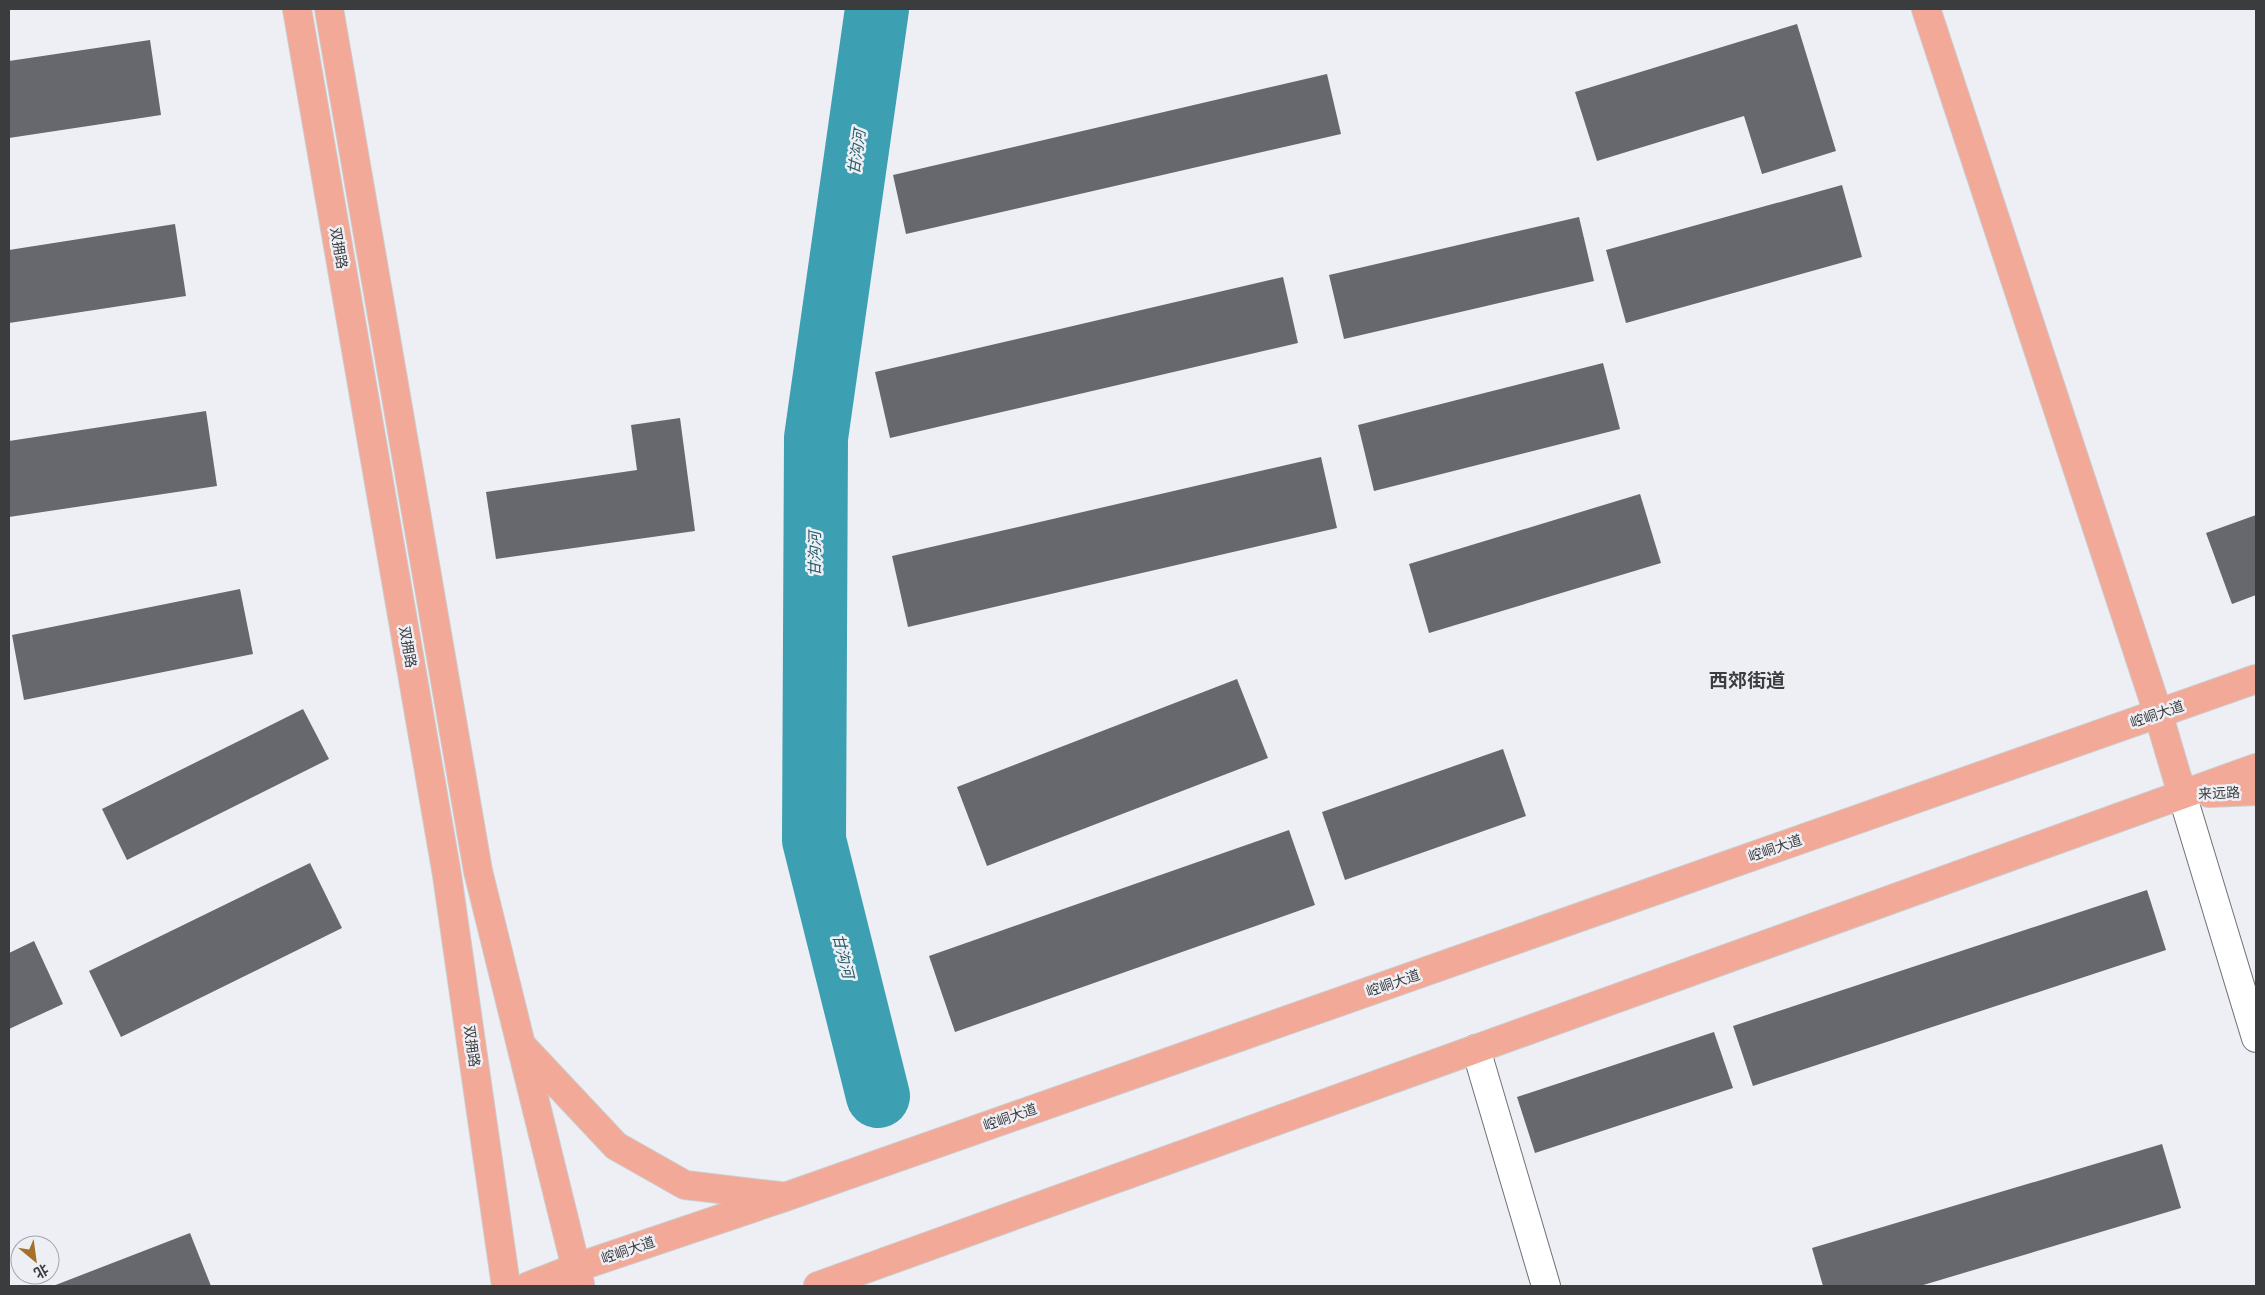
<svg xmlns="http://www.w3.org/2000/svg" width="2265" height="1295" viewBox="0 0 2265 1295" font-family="Lato,'Noto Sans SC',sans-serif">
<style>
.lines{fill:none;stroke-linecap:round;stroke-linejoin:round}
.river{stroke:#3d9fb2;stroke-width:64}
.building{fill:#66686d}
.minor-casing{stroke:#6f7176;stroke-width:30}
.major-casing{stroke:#cccccd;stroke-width:30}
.minor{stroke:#fff;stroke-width:28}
.major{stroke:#f2a997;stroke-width:28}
.labels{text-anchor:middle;stroke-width:5;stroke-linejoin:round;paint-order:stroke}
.street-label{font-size:14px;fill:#3b3c3e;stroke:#edeff5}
.water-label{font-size:15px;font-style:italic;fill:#265c67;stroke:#edeff5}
.district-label{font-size:19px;font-weight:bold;fill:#3b3c3e;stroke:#edeff5}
</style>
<rect width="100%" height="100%" fill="#edeff5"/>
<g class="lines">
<polyline class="river" points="877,9 816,438 814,840 878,1096"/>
</g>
<g class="building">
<polygon points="1797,24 1836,151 1762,174 1744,116 1597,161 1575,92"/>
<polygon points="150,40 161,115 9,138 9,61"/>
<polygon points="1327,74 1341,134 906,234 893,175"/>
<polygon points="1842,185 1862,257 1626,323 1606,250"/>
<polygon points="1579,217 1594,281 1344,339 1329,275"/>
<polygon points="175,224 186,296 9,323 9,250"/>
<polygon points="1283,277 1298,343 890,438 875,372"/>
<polygon points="1603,363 1620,429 1374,491 1358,425"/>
<polygon points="206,411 217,486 9,517 9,441"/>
<polygon points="680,418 695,531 496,559 486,492 637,470 631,425"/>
<polygon points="1321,457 1337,528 908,627 892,556"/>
<polygon points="1640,494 1661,563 1429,633 1409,564"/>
<polygon points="2256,515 2256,595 2232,604 2206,533"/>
<polygon points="240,589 253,654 24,700 12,635"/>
<polygon points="1237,679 1268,758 987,866 957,787"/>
<polygon points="303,709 329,759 127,860 102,809"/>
<polygon points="1503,749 1526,816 1345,880 1322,812"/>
<polygon points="1289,830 1315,905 955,1032 929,956"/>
<polygon points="310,863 342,928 121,1037 89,971"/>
<polygon points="2147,890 2166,950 1753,1086 1733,1026"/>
<polygon points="34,941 63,1004 9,1029 9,953"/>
<polygon points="1714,1032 1733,1088 1535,1153 1517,1097"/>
<polygon points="2162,1144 2181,1208 1920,1286 1823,1286 1812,1248"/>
<polygon points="190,1233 211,1286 53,1286"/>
</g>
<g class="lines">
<defs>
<g id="minor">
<polyline points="2182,794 2256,1038"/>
<polyline points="1476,1049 1546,1286"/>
</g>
<g id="major">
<polyline points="297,9 447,875 506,1286"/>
<polyline points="329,9 478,871 580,1284"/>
<polyline points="1926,9 2158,713 2182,794"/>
<polyline points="2209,793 2256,791"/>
<polyline points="523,1047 616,1146 685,1185 779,1196"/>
<polyline points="529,1286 575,1268 785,1197 2256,679"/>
<polyline points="818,1286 2256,768"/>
</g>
</defs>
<use href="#minor" class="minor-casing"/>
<use href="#major" class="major-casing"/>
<use href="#minor" class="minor"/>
<use href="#major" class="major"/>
</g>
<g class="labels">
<g class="street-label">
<text transform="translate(339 248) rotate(80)" y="5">双拥路</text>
<text transform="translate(408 647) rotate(80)" y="5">双拥路</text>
<text transform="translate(2157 714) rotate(-19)" y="5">崆峒大道</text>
<text transform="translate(2219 793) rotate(-2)" y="5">来远路</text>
<text transform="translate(1775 848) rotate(-19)" y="5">崆峒大道</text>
<text transform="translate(1393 983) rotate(-19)" y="5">崆峒大道</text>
<text transform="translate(472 1046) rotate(82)" y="5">双拥路</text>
<text transform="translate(1010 1117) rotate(-19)" y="5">崆峒大道</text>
<text transform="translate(628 1250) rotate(-19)" y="5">崆峒大道</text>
</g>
<g class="water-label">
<text transform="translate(857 152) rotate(-82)" y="5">甘沟河</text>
<text transform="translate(815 554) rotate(-90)" y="5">甘沟河</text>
<text transform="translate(843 956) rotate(76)" y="5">甘沟河</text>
</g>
<g class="district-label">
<text x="1747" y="687">西郊街道</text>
</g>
</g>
<rect width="2265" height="1295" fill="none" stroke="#3b3c3e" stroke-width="20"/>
<g transform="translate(35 1260) rotate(151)"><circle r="24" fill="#edeff5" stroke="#a6a7ac"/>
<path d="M0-4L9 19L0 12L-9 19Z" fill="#a57029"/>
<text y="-8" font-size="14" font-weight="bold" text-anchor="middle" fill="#3b3c3e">北</text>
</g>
</svg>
